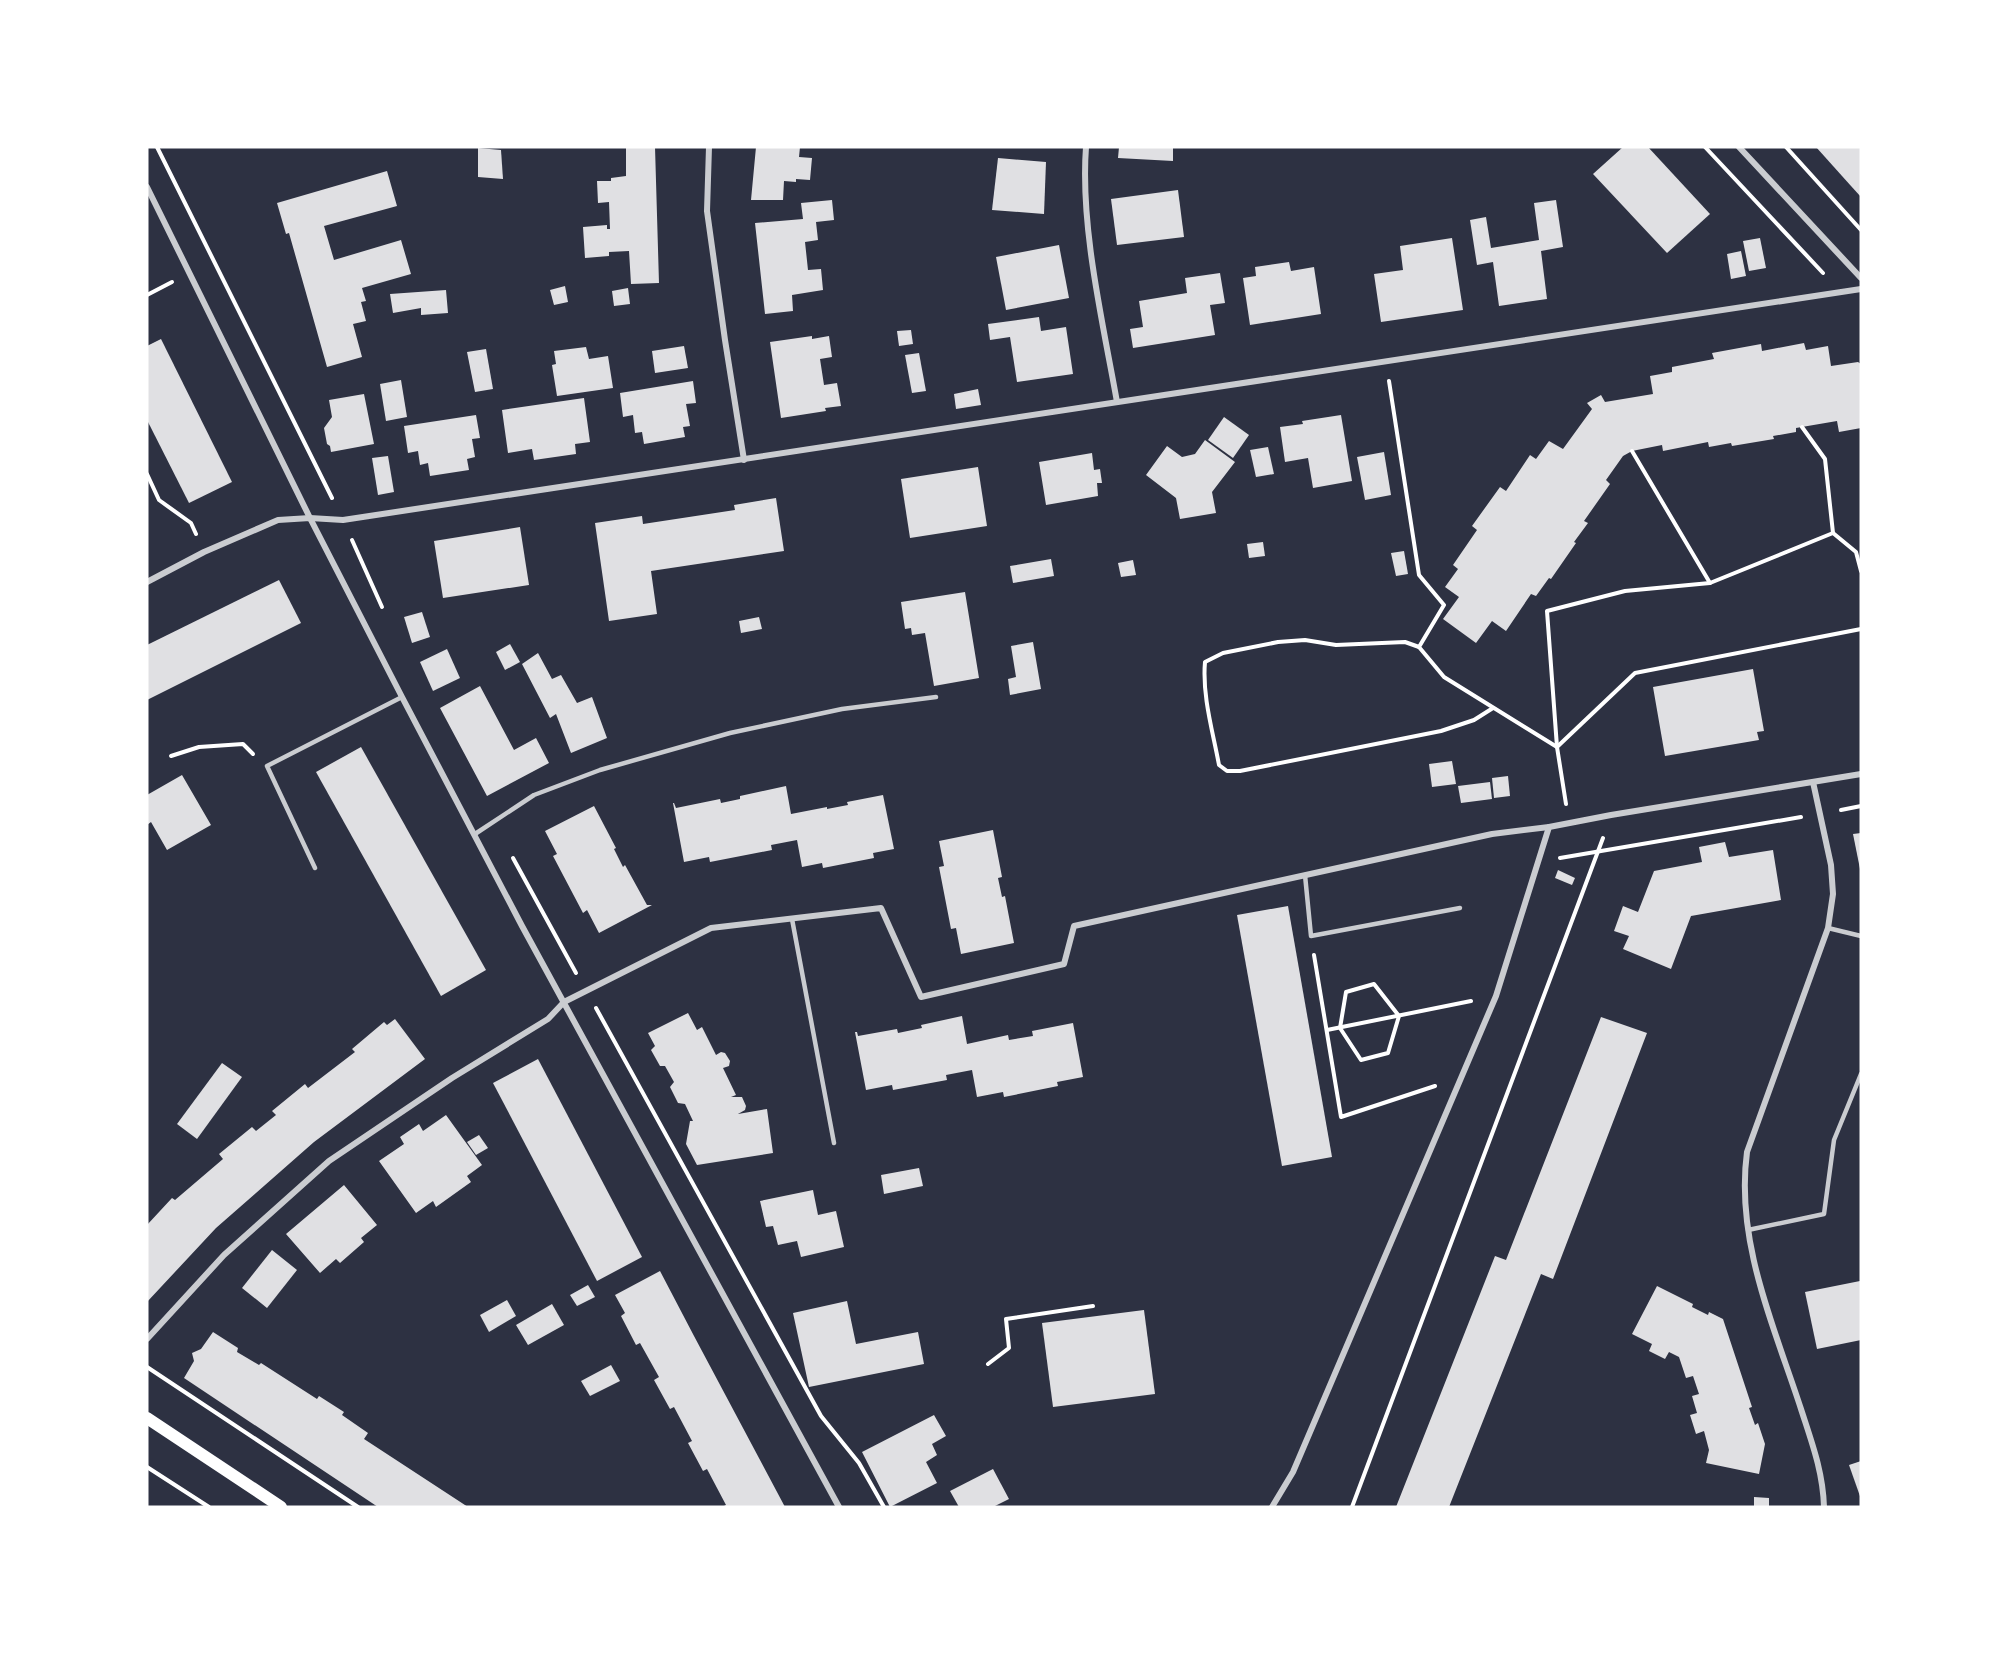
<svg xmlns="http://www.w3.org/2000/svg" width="2008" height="1654" viewBox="0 0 2008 1654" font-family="'Varela Round',sans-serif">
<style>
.building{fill:#e0e0e3}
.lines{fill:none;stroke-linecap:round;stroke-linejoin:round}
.path{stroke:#fff;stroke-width:4}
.service{stroke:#caccd0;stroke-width:4.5}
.minor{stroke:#caccd0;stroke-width:6}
.secondary{stroke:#fff;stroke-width:12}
</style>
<rect width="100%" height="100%" fill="#2d3142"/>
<g class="building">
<polygon points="626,147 655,147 659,283 631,284 629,251 609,252 609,256 585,258 583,227 607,225 607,229 610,229 609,202 598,203 597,181 611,181 611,178 626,176"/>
<polygon points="756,147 800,147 799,157 812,158 810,180 796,179 796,182 784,181 783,200 751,200"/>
<polygon points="1119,147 1173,147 1173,161 1118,158"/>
<polygon points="1623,147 1648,147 1710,214 1667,253 1593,174"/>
<polygon points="1816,147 1861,147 1861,197 1851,186"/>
<polygon points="478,148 501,150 503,179 478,177"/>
<polygon points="998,158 1046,162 1044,214 992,210"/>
<polygon points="387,171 397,206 324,226 334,260 401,240 411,274 362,288 366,301 361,302 366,321 353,324 362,357 327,367 289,233 286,234 277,203"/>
<polygon points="1178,190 1184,237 1117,245 1111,199"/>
<polygon points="832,200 834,220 816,222 818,240 805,242 808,270 821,269 823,290 792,295 793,311 765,314 755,223 803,219 801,203"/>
<polygon points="1556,200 1563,247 1541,251 1547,299 1499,306 1493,262 1477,265 1470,220 1486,217 1491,248 1539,240 1534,203"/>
<polygon points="1452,238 1463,310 1381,322 1374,274 1403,270 1400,246"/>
<polygon points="1760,238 1766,268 1749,271 1743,241"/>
<polygon points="1059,245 1069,298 1006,310 996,257"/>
<polygon points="1741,251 1746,276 1731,279 1727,254"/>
<polygon points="1289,262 1291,271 1314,267 1321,314 1250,325 1243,278 1256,276 1255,267"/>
<polygon points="1220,273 1225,303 1210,305 1215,335 1133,348 1130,329 1143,327 1139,301 1187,293 1185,278"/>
<polygon points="565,286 568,302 554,305 550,290"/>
<polygon points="628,288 630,304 614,306 612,291"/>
<polygon points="446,290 448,313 421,315 421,308 393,313 390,294"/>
<polygon points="1039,317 1041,331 1066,327 1073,374 1017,382 1010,337 990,340 988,324"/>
<polygon points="911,330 913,344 899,346 897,331"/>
<polygon points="812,336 812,339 829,336 832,357 820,359 824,385 837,383 841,406 825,408 826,411 781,418 770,342"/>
<polygon points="161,339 232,482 189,503 147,420 147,346"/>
<polygon points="1804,343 1806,350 1828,346 1831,366 1858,362 1861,364 1861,428 1839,432 1837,421 1796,428 1796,432 1773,436 1774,439 1732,446 1731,443 1709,447 1708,442 1663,451 1662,445 1632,451 1623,456 1606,480 1610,484 1584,521 1588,523 1574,542 1576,543 1551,579 1549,578 1536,596 1531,594 1506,631 1492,621 1476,643 1443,619 1459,597 1445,587 1458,569 1453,565 1477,530 1472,526 1500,487 1506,491 1530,455 1536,459 1549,441 1563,449 1592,409 1587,403 1601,395 1605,402 1653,394 1650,376 1672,372 1672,367 1714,359 1712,353 1761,344 1762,351"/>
<polygon points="684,346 688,368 655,373 652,351"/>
<polygon points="586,347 589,359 608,356 613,388 557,396 552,365 556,364 554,351"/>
<polygon points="486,349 493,389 475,392 467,352"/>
<polygon points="919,353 926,391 912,393 905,355"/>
<polygon points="401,380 407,417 386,421 380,384"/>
<polygon points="693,381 696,403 686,404 690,426 683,427 685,437 644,444 642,432 635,433 633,415 623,417 620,393"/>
<polygon points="978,389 981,405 956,409 954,394"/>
<polygon points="364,394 374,444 331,452 330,446 327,444 324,428 332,417 329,400"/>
<polygon points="584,398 590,442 575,444 576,454 534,460 532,449 508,453 502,410"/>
<polygon points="476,415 480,438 472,439 475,457 467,459 469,470 430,476 428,463 420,465 418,451 408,453 404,426"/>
<polygon points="1341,415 1352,481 1313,488 1308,458 1285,462 1280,427 1303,424 1302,421"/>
<polygon points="1224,417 1249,435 1233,458 1208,440"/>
<polygon points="1205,440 1235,462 1212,492 1216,513 1180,519 1176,498 1146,475 1167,446 1182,457 1195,454"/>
<polygon points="1268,447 1274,474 1256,477 1250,450"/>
<polygon points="1384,452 1391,495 1365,500 1357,457"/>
<polygon points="1092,453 1094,470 1100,469 1102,483 1097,483 1098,496 1046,505 1039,462"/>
<polygon points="388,456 394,492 378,495 372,458"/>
<polygon points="978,467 987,526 910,538 901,479"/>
<polygon points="776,498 784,551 651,571 657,614 609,621 595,523 642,516 643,524 735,510 734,505"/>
<polygon points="520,527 529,585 443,598 434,541"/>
<polygon points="1263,542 1265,556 1249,558 1247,544"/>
<polygon points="1404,551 1408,574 1396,576 1391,553"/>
<polygon points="1051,559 1054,576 1013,583 1010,566"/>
<polygon points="1133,560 1136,575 1121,577 1118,563"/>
<polygon points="279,580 301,623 147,700 147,645"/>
<polygon points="965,592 979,678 934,686 925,633 912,635 911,628 905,629 901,602"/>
<polygon points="422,612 430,637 412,643 404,617"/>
<polygon points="759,617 762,629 741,633 739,621"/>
<polygon points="1033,642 1041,689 1010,695 1008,679 1016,677 1011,646"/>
<polygon points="510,644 520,662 505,670 496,652"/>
<polygon points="447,649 460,678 433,691 420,662"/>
<polygon points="538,653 552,679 561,675 577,703 592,697 607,738 571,753 556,714 550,718 522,664"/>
<polygon points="1753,669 1764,731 1757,732 1759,740 1665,756 1653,687"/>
<polygon points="480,686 514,750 536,738 549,763 487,796 440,708"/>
<polygon points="361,747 486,970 441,996 316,772"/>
<polygon points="1452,761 1456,784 1432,787 1429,764"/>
<polygon points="182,775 211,825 167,850 151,822 147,825 147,795"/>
<polygon points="1508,776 1510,796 1494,798 1492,778"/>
<polygon points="1490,782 1492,799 1461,803 1458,786"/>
<polygon points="786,786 791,814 827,807 827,809 848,805 847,802 883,795 894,849 873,853 874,858 823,868 822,863 802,867 797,840 771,845 772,850 710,862 709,857 684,862 673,803 674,803 676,808 720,799 721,803 740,799 740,796"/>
<polygon points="594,806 616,848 614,849 623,867 625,865 647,905 652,905 599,933 587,910 583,913 553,856 557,854 545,831"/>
<polygon points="993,830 1002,877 998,878 1002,897 1005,896 1014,943 961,954 956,928 951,929 939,867 944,866 939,841"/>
<polygon points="1861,833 1861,869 1860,869 1853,834"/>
<polygon points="1725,842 1729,857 1773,850 1781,900 1691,916 1671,969 1623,949 1629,936 1614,931 1623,906 1638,912 1654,871 1702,862 1699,847"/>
<polygon points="1558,870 1575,878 1572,885 1555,878"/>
<polygon points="1288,906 1332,1157 1282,1166 1237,915"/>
<polygon points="688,1013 697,1030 702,1027 716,1055 721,1052 725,1053 730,1061 729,1066 723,1068 736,1095 731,1097 742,1097 746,1106 745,1110 738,1114 767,1109 773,1153 697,1165 686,1144 690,1121 693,1121 685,1104 678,1103 670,1087 674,1082 665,1066 660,1066 651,1050 655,1046 648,1033"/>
<polygon points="962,1016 967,1044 1008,1035 1009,1040 1033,1036 1032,1031 1073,1023 1083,1077 1057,1082 1058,1086 1004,1097 1003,1092 977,1097 972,1070 946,1075 947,1080 893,1090 892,1085 866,1090 855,1032 857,1032 858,1036 897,1029 898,1033 922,1028 921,1025"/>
<polygon points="1601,1017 1647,1033 1553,1279 1541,1274 1449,1507 1396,1507 1495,1256 1506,1260"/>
<polygon points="395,1019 425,1059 314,1142 216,1228 147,1302 147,1225 172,1198 175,1200 223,1159 219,1154 252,1127 256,1131 276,1115 272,1111 305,1084 308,1088 355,1052 352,1049 384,1022 387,1025"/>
<polygon points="538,1059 642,1257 597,1281 493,1083"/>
<polygon points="222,1063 242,1077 197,1139 177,1124"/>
<polygon points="446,1115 482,1165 467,1176 471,1182 436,1207 433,1201 416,1213 379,1161 404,1144 400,1137 419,1124 423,1131"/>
<polygon points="479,1135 488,1148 476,1155 467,1142"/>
<polygon points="919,1168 923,1186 884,1194 881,1175"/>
<polygon points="344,1185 377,1225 361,1238 364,1242 340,1263 336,1259 320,1273 286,1234"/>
<polygon points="813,1190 818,1215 836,1211 844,1247 801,1257 797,1241 778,1245 773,1226 766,1227 760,1201"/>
<polygon points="272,1250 297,1270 267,1308 242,1288"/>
<polygon points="660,1271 694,1336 785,1507 722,1507 726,1505 707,1469 703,1471 688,1443 692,1441 674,1407 670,1409 654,1380 659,1377 640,1343 636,1345 621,1316 625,1313 615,1295"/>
<polygon points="1860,1281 1861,1340 1817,1349 1805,1292"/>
<polygon points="588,1285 595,1297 577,1306 570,1295"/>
<polygon points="1657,1286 1693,1304 1692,1307 1708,1315 1709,1312 1723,1319 1752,1407 1749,1408 1755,1425 1758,1423 1765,1444 1759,1474 1706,1463 1709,1450 1704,1431 1696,1434 1690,1415 1697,1413 1692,1396 1699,1394 1693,1376 1686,1378 1679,1357 1669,1352 1665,1359 1649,1351 1652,1344 1632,1334"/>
<polygon points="507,1300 516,1316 489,1332 480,1315"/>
<polygon points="847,1301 856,1344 918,1332 924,1364 809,1387 793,1313"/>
<polygon points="552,1304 564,1325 528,1345 516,1325"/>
<polygon points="1144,1310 1155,1394 1053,1407 1042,1323"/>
<polygon points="213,1332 238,1348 237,1352 259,1365 261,1363 317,1399 319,1396 344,1412 342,1415 368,1433 364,1439 468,1507 378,1507 184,1378 194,1361 192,1353 201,1349"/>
<polygon points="611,1365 620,1381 590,1396 581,1381"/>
<polygon points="934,1415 946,1436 932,1444 937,1455 926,1462 937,1483 890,1507 862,1452"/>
<polygon points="1861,1461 1861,1499 1849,1465"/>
<polygon points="993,1469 1009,1499 993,1507 959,1507 950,1491"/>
<polygon points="1754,1497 1769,1498 1769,1507 1754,1507"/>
</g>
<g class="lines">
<g class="path">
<polyline points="157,147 332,498"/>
<polyline points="1705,147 1823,273"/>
<polyline points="1786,147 1861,230"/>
<polyline points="147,295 172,282"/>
<polyline points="1389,381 1419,575 1444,605 1419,647 1444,677 1557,747 1635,673 1861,629"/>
<polyline points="1802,427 1825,459 1833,533"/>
<polyline points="1632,451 1710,583 1833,533 1856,552 1861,571"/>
<polyline points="147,474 159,500 191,523 196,534"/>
<polyline points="352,540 382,607"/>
<path d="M1419,647L1405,642L1336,645L1305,640L1278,642L1223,653L1205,662C1202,696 1213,732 1219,765L1227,771H1240L1441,731L1474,720L1493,708"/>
<polyline points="171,756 199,747 243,744 253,754"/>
<polyline points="1566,804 1557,747 1547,611 1625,591 1710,583"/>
<polyline points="1841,810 1861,806"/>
<polyline points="513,858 576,973"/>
<polyline points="1560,858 1801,817"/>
<polyline points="1314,955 1341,1117 1435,1086"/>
<polygon points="1374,984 1399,1016 1388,1053 1361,1060 1340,1028 1346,992"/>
<polyline points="596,1008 821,1416 859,1463 884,1507"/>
<polyline points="1327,1030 1471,1001"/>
<polyline points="988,1364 1009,1348 1006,1319 1093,1306"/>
<polyline points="147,1367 358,1507"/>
<polyline points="147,1467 209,1507"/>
<polyline points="1352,1507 1603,838"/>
</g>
<g class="service">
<polyline points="475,834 534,795 600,770 730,733 842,709 936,697"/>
<polyline points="315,868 267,766 402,697"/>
<polyline points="1305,875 1311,936 1460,908"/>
<polyline points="792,919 834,1143"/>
<polyline points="1828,928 1861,936"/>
<polyline points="1748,1230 1824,1214 1834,1140 1861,1074"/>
</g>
<g class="minor">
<polyline points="709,147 707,211 725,340 744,460"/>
<path d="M1086,147C1080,227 1103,323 1117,402"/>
<polyline points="1739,147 1861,278"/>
<polyline points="147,187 310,518 402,697 522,926 839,1507"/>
<polyline points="147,582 204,552 278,520 310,518 343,520 1861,289"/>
<path d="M1813,782L1831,865L1833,894L1828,928L1747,1152C1735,1241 1774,1326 1801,1409C1812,1443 1823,1472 1824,1507"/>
<polyline points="147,1339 224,1255 329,1161 452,1078 548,1019 564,1002 711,928 881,908 921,997 1064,964 1074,926 1492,834 1549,827"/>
<polyline points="1272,1507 1293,1472 1496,996 1549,827 1611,815 1861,774"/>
</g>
<polyline class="secondary" points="147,1418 281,1507"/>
</g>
<rect width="2008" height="1654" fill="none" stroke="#ffffff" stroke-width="297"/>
</svg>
